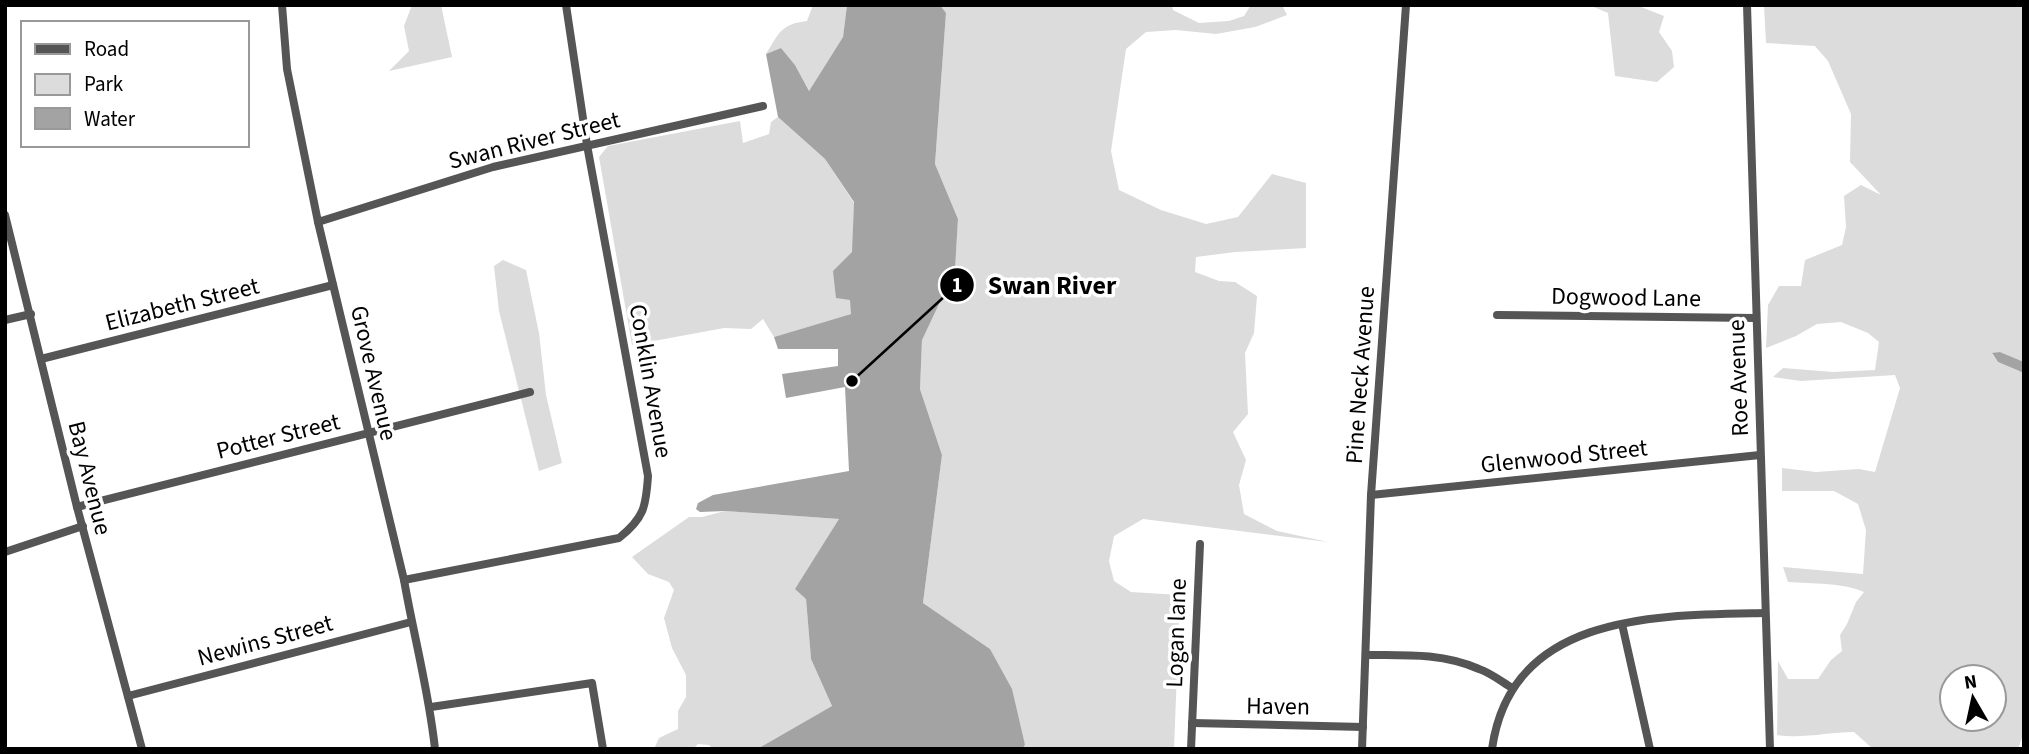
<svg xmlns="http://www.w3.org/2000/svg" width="2029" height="754" viewBox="0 0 2029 754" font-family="'Source Sans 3',sans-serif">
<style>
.green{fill:#dcdcdc;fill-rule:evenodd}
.water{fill:#a3a3a3}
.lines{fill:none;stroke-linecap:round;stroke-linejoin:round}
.street{stroke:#555;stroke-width:8}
.labels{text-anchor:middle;stroke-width:7;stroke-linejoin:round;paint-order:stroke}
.street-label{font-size:24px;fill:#000;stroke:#fff}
.leader{fill:none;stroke:#000;stroke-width:2.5}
.callout-dot{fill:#000;stroke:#fff;stroke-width:2.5}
.mark-label{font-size:21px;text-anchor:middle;font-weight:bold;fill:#fff}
.callout-label{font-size:26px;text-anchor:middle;font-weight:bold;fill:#000;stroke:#fff;stroke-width:7;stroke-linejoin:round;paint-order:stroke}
</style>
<rect width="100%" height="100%" fill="#fff"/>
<g class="green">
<polygon points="412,5 441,5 452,57 389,71 409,51 404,26"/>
<path d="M813,5H847L843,37L809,91L795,65L781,48L766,54C779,33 781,24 807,21Z"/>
<polygon points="940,5 1172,5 1173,10 1199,23 1229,21 1244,16 1251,5 1282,5 1287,15 1255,27 1216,34 1176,30 1146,32 1126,49 1111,151 1119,190 1161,210 1206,224 1238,217 1272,174 1306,183 1306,248 1235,252 1196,257 1195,272 1219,281 1235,282 1257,296 1254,333 1245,353 1248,414 1233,432 1246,460 1239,485 1244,514 1277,531 1328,542 1143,519 1114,536 1109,561 1114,581 1131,592 1180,595 1174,749 1022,749 1025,745 990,649 923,603 942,455 920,389 922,339 955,270 958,219 935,164 946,13"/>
<polygon points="1589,5 1636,5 1664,16 1659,32 1672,51 1674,67 1657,82 1615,76 1608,13"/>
<path d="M1764,5H2024V362L2000,352L1992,354L1998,362L2024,373V732L2018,749H1873L1854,732C1829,732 1802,739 1777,735L1778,661L1788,679H1818L1831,660L1842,651L1840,635L1847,624L1856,602L1864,592C1841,582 1812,584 1788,582L1783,567L1863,574L1866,530L1858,504L1834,491H1782V468L1816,472L1859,469L1875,472L1900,388L1895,375L1801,381L1773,377L1783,368L1833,372L1875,370L1879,342L1868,333L1841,322L1817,324L1796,336L1766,348L1768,305L1779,286H1801L1805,260L1842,245L1846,227L1844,196L1861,185L1881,195L1850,162L1851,114L1828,61L1815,46L1766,43ZM1952,677H1994V719H1952Z"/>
<polygon points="778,117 825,159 854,203 851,314 774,337 763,319 751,329 724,328 632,345 599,157 608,146 740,121 743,143 769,134 771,122"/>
<polygon points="503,260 526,270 539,333 546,395 562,463 539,471 499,311 494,266"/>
<polygon points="725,511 839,519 806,599 811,659 832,706 757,749 713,749 709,745 698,744 693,749 654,749 659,738 678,729 678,711 686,697 686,675 672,648 664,618 674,590 669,582 648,574 632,557 689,517 702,517"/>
</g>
<g class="water">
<polygon points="847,5 940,5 946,13 935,164 958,219 955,270 922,340 920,389 942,455 923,603 990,649 1012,689 1025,745 1022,749 757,749 832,706 811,659 806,599 795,589 839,519 725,511 700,512 696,509 698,503 713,495 849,471 845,387 786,398 782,374 838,366 838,349 778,349 774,337 851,314 850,300 836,298 833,271 852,252 854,202 825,159 778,117 766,54 781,48 795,65 809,91 843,37"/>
<polygon points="2000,352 2024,362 2024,373 1998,362 1992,353"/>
</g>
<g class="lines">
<g class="street">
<path d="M282,5L287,69L318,222L404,580C414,637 429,692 435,749"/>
<polyline points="1747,5 1770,749"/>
<polyline points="5,215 77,507 142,749"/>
<polyline points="318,222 493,167 763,106"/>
<polyline points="1497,315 1755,318"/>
<polyline points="5,320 31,314"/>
<polyline points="41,359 333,285"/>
<polyline points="1371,495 1760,455"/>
<polyline points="77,507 530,392"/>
<polyline points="5,552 83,526"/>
<path d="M404,580L619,538C644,518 646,507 648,476L587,145L566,5"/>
<polyline points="1622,624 1650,749"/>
<path d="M1367,655C1405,655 1443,653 1479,669C1491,673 1502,682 1512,688"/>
<polyline points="128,696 411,622"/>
<polyline points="431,707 592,683 603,749"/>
<polyline points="1192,723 1363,727"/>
<polyline points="1191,749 1200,544"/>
<polyline points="1362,749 1371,495 1406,5"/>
<path d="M1492,749C1511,612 1659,615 1765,613"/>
</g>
</g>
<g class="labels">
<g class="street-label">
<text transform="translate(534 140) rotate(-14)" y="8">Swan River Street</text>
<text transform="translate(1626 297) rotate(1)" y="8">Dogwood Lane</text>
<text transform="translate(182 304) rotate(-14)" y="8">Elizabeth Street</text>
<text transform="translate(374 373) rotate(77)" y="8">Grove Avenue</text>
<text transform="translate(1360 375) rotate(-86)" y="8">Pine Neck Avenue</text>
<text transform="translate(1738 378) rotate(-92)" y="8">Roe Avenue</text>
<text transform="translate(651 381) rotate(80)" y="8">Conklin Avenue</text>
<text transform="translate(278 436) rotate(-14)" y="8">Potter Street</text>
<text transform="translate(1564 456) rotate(-6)" y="8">Glenwood Street</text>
<text transform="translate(90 478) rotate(76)" y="8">Bay Avenue</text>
<text transform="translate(1176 633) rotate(-88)" y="8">Logan lane</text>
<text transform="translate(265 640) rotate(-15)" y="8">Newins Street</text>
<text transform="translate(1278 706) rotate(1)" y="8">Haven</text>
</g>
</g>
<path class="leader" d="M852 381L957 285"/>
<g class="callout-dot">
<circle cx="852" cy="381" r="7"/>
<circle cx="957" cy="285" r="18"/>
</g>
<g class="mark-label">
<text x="957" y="292">1</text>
</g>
<g class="callout-label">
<text x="1052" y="294">Swan River</text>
</g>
<rect width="2029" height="754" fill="none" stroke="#000000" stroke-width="14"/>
<rect x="21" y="21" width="228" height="126" fill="#ffffff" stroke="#999999" stroke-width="2"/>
<rect x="35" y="44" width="35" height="10" fill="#555555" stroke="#999999" stroke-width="2"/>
<text x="84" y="56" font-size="21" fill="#000000">Road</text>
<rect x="35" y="74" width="35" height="21" fill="#dcdcdc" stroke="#999999" stroke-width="2"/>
<text x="84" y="91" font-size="21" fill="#000000">Park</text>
<rect x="35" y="108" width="35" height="21" fill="#a3a3a3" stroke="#999999" stroke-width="2"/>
<text x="84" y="126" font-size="21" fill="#000000">Water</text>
<g transform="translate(1973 698) rotate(351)"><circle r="33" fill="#ffffff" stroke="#999999" stroke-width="2"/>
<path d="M0-5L12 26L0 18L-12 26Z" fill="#000000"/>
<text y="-10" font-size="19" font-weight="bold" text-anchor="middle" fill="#000000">N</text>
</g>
</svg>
